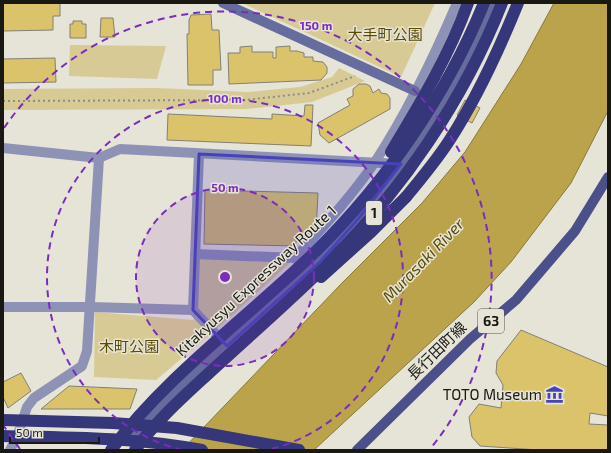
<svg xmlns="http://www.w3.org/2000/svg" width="611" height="453" viewBox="0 0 611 453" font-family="'Exo 2','Noto Sans JP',sans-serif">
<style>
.green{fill:#d8ca94}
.water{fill:#baa34a;stroke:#8a793a}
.building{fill:#dac36a;stroke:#838075}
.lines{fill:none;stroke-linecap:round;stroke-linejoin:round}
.path{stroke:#8e8c83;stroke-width:2;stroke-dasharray:2 3;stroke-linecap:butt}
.street{stroke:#8e93b5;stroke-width:10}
.secondary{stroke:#666c9d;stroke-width:10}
.primary{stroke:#4b508b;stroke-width:10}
.highway{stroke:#35377a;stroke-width:12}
.highway-bridge{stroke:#35377a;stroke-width:12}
.marked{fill:#4842b9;fill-opacity:0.2;stroke:#4842b9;stroke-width:3;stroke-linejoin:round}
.ring{fill:none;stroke:#7b2cbf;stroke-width:2;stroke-dasharray:7 5}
.labels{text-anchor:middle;stroke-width:3;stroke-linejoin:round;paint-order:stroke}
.shield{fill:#e6e3d7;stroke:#56554e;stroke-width:1}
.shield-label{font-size:14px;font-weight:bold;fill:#191813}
.park-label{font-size:15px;fill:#5b4b01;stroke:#e6e3d7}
.street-label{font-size:15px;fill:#191813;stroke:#e6e3d7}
.poi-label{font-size:15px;fill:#191813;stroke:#e6e3d7;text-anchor:end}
.water-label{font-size:16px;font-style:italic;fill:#5a4a00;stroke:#e6e3d7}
.centre{fill:#7b2cbf;stroke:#e6e3d7;stroke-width:2}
.ring-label{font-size:12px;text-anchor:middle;font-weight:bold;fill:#7b2cbf;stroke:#e6e3d7;stroke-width:3;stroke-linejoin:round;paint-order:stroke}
</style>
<rect width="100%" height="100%" fill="#e6e3d7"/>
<g class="green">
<polygon points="242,3 435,3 401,77"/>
<polygon points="70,45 166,46 157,79 69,76"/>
<polygon points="339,68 365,81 312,102 246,109 3,110 3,89 156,88 248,92 300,87 332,77"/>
<polygon points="200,257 291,262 220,326 156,380 94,377 95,312 193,320 197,313"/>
</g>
<polygon class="water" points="554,3 608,3 608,111 571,183 511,262 474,302 314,450 182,450 341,284 422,203 465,152 521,64"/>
<g class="building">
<polygon points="3,3 60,3 60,16 53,16 53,30 3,31"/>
<polygon points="211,14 212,30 219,30 221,70 213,70 213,85 188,85 187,34 189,34 189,20 191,15"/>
<polygon points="101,18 113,18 115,37 100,37"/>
<polygon points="73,21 82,21 82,24 86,24 86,38 70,38 70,24 73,24"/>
<polygon points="252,46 252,52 273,52 273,58 276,58 276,47 290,46 290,51 297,51 304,53 304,57 313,57 313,61 323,62 327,67 327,73 321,80 229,84 228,53 240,53 240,47"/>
<polygon points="55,58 56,82 3,83 3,59"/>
<polygon points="359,84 366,84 370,86 373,93 379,89 381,93 387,94 390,98 390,109 329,143 320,135 318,123 350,105 347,99 353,96 353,89"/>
<polygon points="465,100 480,108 472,123 457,115"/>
<polygon points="305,105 313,105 311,146 167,140 168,114 272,119 272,114 304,116"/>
<polygon points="205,190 318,193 316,233 305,233 305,242 295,242 295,246 204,244"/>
<polygon points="521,330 608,367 608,416 590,413 589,424 608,425 608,450 539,450 480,446 472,437 469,417 479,404 501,408 503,385 496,373 497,361"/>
<polygon points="21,373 31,391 8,408 3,397 3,382"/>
<polygon points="69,386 137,389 130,409 41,409"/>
</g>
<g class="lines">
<polyline class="path" points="3,101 245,100 309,93 355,76"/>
<g class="street">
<polyline points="3,148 99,158 120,149 399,164"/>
<polyline points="195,254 295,258 300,263"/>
<path d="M295,258C323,227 351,197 375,162C407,113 434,57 457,3"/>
<polyline points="3,307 91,307 193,310 199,154"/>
<polyline points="193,310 224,343"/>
<polyline points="10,450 17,437 27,407 34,398 82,366 87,351 99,158"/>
</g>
<g class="secondary">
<polyline points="223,3 415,91"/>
<polyline points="132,440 143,425 173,394 321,261 359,218 401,164 442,103 475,45 493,3"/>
</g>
<polyline class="primary" points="357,450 470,339 516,300 575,231 608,177"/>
<g class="highway">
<polyline points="321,277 371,232 406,197"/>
<polyline points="3,420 113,423 177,428 299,450"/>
<path d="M3,436C70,438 136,437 202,450"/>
</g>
<g class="highway-bridge">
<path d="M391,152C420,104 449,56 468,3"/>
<path d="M406,197C421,179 436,161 449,141C477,98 499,50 518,3"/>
<path d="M111,450C167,375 248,317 315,252C386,182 446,96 484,3"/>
<path d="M135,450C156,421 182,398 208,374C248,337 290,301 328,263C402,191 464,99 502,3"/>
</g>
</g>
<path class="marked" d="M199,154L401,164L359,218L321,261L227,346L193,310Z"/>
<circle cx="225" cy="277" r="89" fill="#7b2cbf" fill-opacity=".12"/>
<g class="ring">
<circle cx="225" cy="277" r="89"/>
<path d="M182 450A178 178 0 1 1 268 450"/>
<path d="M20 449A267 267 0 0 1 4 426M4 128A267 267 0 1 1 430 449"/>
</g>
<defs>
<symbol id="museum-bare" viewBox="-9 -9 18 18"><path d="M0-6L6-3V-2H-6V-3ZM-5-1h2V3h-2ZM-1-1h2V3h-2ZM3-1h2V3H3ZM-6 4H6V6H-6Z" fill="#4842b9" stroke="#e6e3d7" stroke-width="2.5" paint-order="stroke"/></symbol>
</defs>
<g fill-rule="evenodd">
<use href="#museum-bare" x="542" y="382" width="25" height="25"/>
</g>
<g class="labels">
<g class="shield">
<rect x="366" y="201" width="16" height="24" rx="3"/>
<rect x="478" y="309" width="26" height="24" rx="3"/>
</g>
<g class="shield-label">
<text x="374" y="218">1</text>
<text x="491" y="326">63</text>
</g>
<g class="park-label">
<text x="385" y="40">大手町公園</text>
<text x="129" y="352">木町公園</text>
</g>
<g class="street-label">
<text transform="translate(256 281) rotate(-43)" y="5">Kitakyusyu Expressway Route 1</text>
<text transform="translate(437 351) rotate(-44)" y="5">長行田町線</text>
</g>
<g class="poi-label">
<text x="542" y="400">TOTO Museum</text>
</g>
<g class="water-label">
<text transform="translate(423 260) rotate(-46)" y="6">Murasaki River</text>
</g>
</g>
<circle cx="225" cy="277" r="6" class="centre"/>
<g class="ring-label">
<text x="316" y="30">150 m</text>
<text x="225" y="103">100 m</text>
<text x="225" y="192">50 m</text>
</g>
<rect width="611" height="453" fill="none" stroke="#191813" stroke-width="8"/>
<path d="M10 437v6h89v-6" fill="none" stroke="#191813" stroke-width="2"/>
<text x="16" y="437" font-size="12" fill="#191813" stroke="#e6e3d7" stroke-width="3" paint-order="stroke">50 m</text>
</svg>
